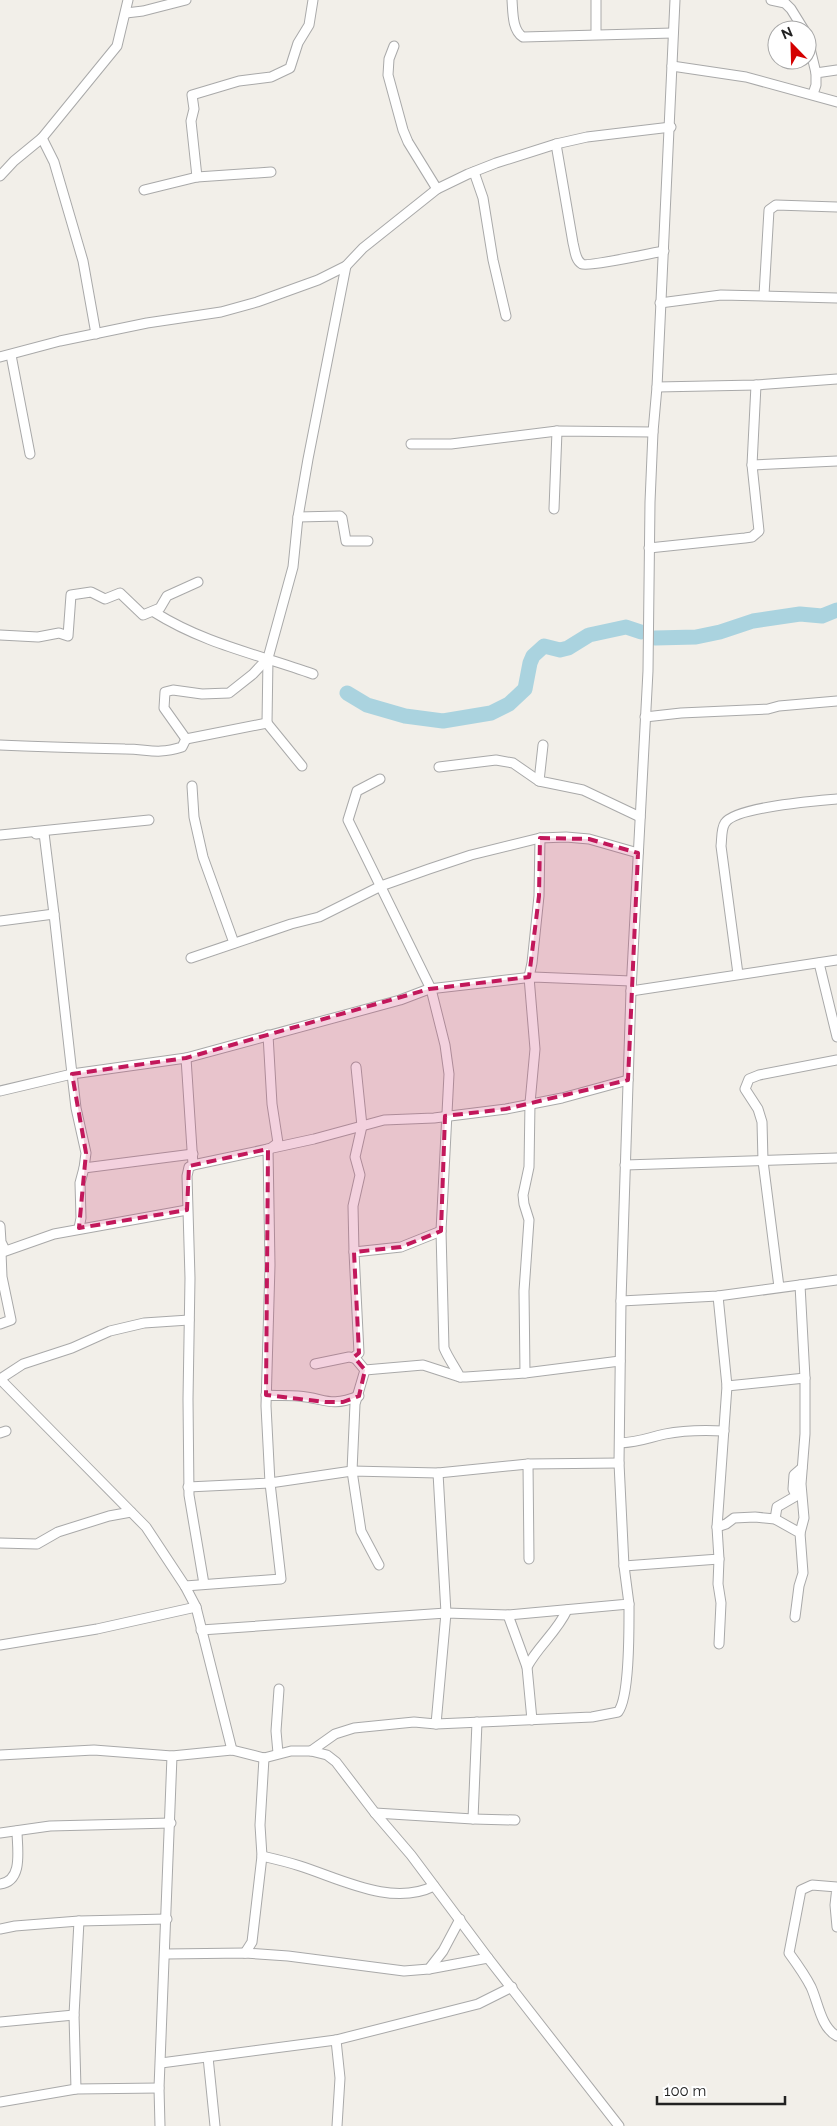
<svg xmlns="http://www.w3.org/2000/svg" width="837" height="2126" viewBox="0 0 837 2126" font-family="Raleway,sans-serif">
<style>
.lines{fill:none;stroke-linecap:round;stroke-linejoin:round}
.river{stroke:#aad3df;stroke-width:15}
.minor-casing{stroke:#a9a9a9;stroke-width:11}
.minor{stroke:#fff;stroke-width:9}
.marked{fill:#c2185b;fill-opacity:0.2;stroke:#c2185b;stroke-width:4;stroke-dasharray:10 6;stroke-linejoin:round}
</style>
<rect width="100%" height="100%" fill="#f2efe9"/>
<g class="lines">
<g class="river">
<polyline points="655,638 696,637 720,632 753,621 800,614 822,616 837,610"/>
<polyline points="347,693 367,705 405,716 443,721 491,713 509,704 525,689 530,663 533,656 544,646 560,650 568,648 589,635 626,627 641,632"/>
</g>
<defs>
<g id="minor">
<path d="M512,0C513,12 512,30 523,37L673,33"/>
<polyline points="771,0 785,3 791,9 804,30"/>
<polyline points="126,13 143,11 186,0"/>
<polyline points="596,33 596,0"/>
<polyline points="807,36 816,73"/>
<polyline points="394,46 389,59 388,75 403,130 408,142 437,189"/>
<polyline points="672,66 746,77 837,102"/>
<polyline points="813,94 816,85 816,73 837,70"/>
<polyline points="42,138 54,162 83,261 96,334"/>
<path d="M556,144L573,243C575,250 575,260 582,264C588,267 652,253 664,251"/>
<polyline points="474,172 483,198 493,260 506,316"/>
<polyline points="0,176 14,161 42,138 117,46 128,0"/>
<polyline points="197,177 191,121 194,109 192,95 239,81 271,77 290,68 298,43 309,25 313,0"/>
<polyline points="144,190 197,177 271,172"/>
<polyline points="764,295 769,210 776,205 837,207"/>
<polyline points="660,303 721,295 837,298"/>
<polyline points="11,355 30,454"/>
<polyline points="0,357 60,341 147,323 221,312 257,302 318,280 346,266 363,248 437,189 468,174 496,163 556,144 587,137 671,127"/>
<polyline points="657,387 756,385 837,379"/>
<polyline points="411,444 451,444 557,431 653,432"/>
<polyline points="752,465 837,461"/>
<polyline points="554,509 557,431"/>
<polyline points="298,517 340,516 342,518 346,541 368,541"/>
<polyline points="649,548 745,538 752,537 759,531 752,465 756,385"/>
<path d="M154,612C205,644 257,654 313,674"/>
<polyline points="0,635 38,637 59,633 68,636 71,595 91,592 105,599 120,593 143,615 160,608 167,596 198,582"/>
<polyline points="645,717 681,713 768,709 779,706 837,701"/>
<polyline points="267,723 302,766"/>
<polyline points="186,739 164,708 165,692 173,690 202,694 229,693 253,674 268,658 293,567 298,517 308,459 346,266"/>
<polyline points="186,739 267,723 268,658"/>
<path d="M0,745C42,747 83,748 125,749C149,749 156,755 182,747L186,739"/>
<polyline points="543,745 539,781 583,790 640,817"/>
<polyline points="439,767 496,760 513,763 539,781"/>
<path d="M380,779L357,791L348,820L431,989L445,1045L449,1074L441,1231L444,1348C448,1358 455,1367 460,1377H466L525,1373L620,1361"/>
<polyline points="192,786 194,817 203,857 234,943"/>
<polyline points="36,834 44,833 54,914"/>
<polyline points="0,835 149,820"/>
<polyline points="0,921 54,914 72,1074 186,1058 193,1165 189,1167 187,1176 190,1278 188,1399 189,1495 204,1584"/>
<polyline points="191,958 291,924 319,917 381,886 429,869 471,855 540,838 566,837 589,839 638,853"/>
<polyline points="819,963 837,1037"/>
<path d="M738,974L721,846C722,839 721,829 725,823C735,807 816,801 837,799"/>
<polyline points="631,991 837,960"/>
<polyline points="268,1035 272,1104 278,1143 271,1148"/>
<polyline points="186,1058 400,1000 429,989 533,977 631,981"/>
<polyline points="0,1091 72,1074 76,1108 86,1153 84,1168 80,1183 81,1218 79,1228"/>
<polyline points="268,1149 314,1139 384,1120 434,1118 506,1109 562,1098 628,1080"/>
<polyline points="625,1165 837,1158"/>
<polyline points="84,1168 193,1154"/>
<polyline points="0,1226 1,1242 5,1250"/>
<polyline points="354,1252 353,1206 360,1175 355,1157 362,1126 356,1067"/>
<polyline points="0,1253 54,1234 187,1210"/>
<polyline points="800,1285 805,1378 805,1434 801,1484 804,1518 800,1533"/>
<polyline points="779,1287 763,1161 762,1122 758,1109 745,1089 749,1079 759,1075 837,1060"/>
<polyline points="621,1301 718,1296 837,1280"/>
<polyline points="0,1324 11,1320 2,1277 1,1252"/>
<polyline points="353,1358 359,1353 354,1252 401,1247 441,1231"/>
<polyline points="315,1364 349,1357 355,1358 365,1370"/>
<polyline points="525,1373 524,1291 529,1220 524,1204 523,1195 529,1167 530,1103 535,1049 529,977 532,963 539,896 540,838"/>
<polyline points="0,1379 146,1527 185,1586 196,1607 232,1750"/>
<polyline points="0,1379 23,1364 72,1348 110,1331 144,1323 189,1320"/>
<polyline points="727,1386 805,1378"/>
<path d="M266,1395C277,1396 287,1395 298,1396C326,1398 328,1408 359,1396"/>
<polyline points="0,1433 6,1431"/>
<path d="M620,1443C640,1442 647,1438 665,1434C685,1430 704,1430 724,1431"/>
<polyline points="528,1464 529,1559"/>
<polyline points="188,1487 270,1483 266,1406 270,1265 268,1149 193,1165"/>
<polyline points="775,1519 777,1507 796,1496 793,1489 794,1475 802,1468"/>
<polyline points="717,1527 726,1524 734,1518 755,1517 775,1519 800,1533 803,1573 799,1586 795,1617"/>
<polyline points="0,1543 37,1544 58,1532 109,1516 131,1512"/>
<polyline points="719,1559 718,1584 721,1603 719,1644"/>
<polyline points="379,1565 361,1531 352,1471 355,1404 365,1370 423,1365 460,1377"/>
<polyline points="624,1566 719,1559 717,1527 727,1386 718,1296"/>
<polyline points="185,1586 281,1579 270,1483 352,1471 438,1473 528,1464 619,1463"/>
<polyline points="508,1615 527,1667 532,1720"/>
<polyline points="201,1630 446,1613 508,1615 629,1604 624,1566 619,1463 621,1301 631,991 648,671 650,502 653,432 657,387 675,0"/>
<polyline points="0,1645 97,1629 196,1607"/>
<path d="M527,1667C538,1646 557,1632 567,1610"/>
<polyline points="436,1724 446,1613 438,1473"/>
<path d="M311,1751L335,1734L354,1728L414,1722L436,1724L592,1717L618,1712C630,1697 629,1625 629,1604"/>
<polyline points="278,1753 276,1731 279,1689"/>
<polyline points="0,1755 94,1750 172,1756 232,1750 264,1758 291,1751 311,1751 327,1755 336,1762 375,1813 411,1855 488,1958 619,2126"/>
<polyline points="375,1813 473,1819 477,1722"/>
<polyline points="473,1819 515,1820"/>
<polyline points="0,1833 50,1826 171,1823"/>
<path d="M262,1856C275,1859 288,1862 300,1866C341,1879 392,1907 434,1886"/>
<path d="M0,1884C24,1881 17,1848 17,1831"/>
<path d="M837,1927L835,1905L837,1887L812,1885L801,1890L789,1953C797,1964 805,1975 811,1987C818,2002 821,2028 837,2036"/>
<polyline points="0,1929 15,1926 79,1921 167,1919"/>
<polyline points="245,1953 252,1942 262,1856 260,1825 264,1758"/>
<polyline points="166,1954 245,1953 288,1956 404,1971 429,1969 488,1958"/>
<polyline points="429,1969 443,1951 460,1919"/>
<polyline points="0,2022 74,2015"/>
<polyline points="336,2040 340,2078 337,2126"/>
<polyline points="208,2057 215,2126"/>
<polyline points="161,2063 336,2040 478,2004 512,1987"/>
<polyline points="76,2089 74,2015 79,1921"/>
<polyline points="0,2102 76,2089 159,2088"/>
<polyline points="160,2126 159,2088 172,1756"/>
</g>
</defs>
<use href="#minor" class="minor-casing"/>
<use href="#minor" class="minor"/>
</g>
<path class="marked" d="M540,838L589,839L638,853L628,1080L506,1109L445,1116L441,1231L401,1247L354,1252L359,1353L354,1357L365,1370L359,1396L343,1402H325L266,1395L268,1149L189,1166L187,1210L79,1228L86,1153L72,1074L186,1058L429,989L529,977L539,896Z"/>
<g transform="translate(792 45) rotate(337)"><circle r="24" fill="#ffffff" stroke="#a7a7a7"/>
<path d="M0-4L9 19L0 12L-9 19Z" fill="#d40000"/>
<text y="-8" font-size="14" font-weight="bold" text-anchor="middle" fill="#222222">N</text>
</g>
<path d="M657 2096v8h128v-8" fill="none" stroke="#222222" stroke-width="2.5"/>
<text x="664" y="2096" font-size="15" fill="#222222" stroke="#ffffff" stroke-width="4" paint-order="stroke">100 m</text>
</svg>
